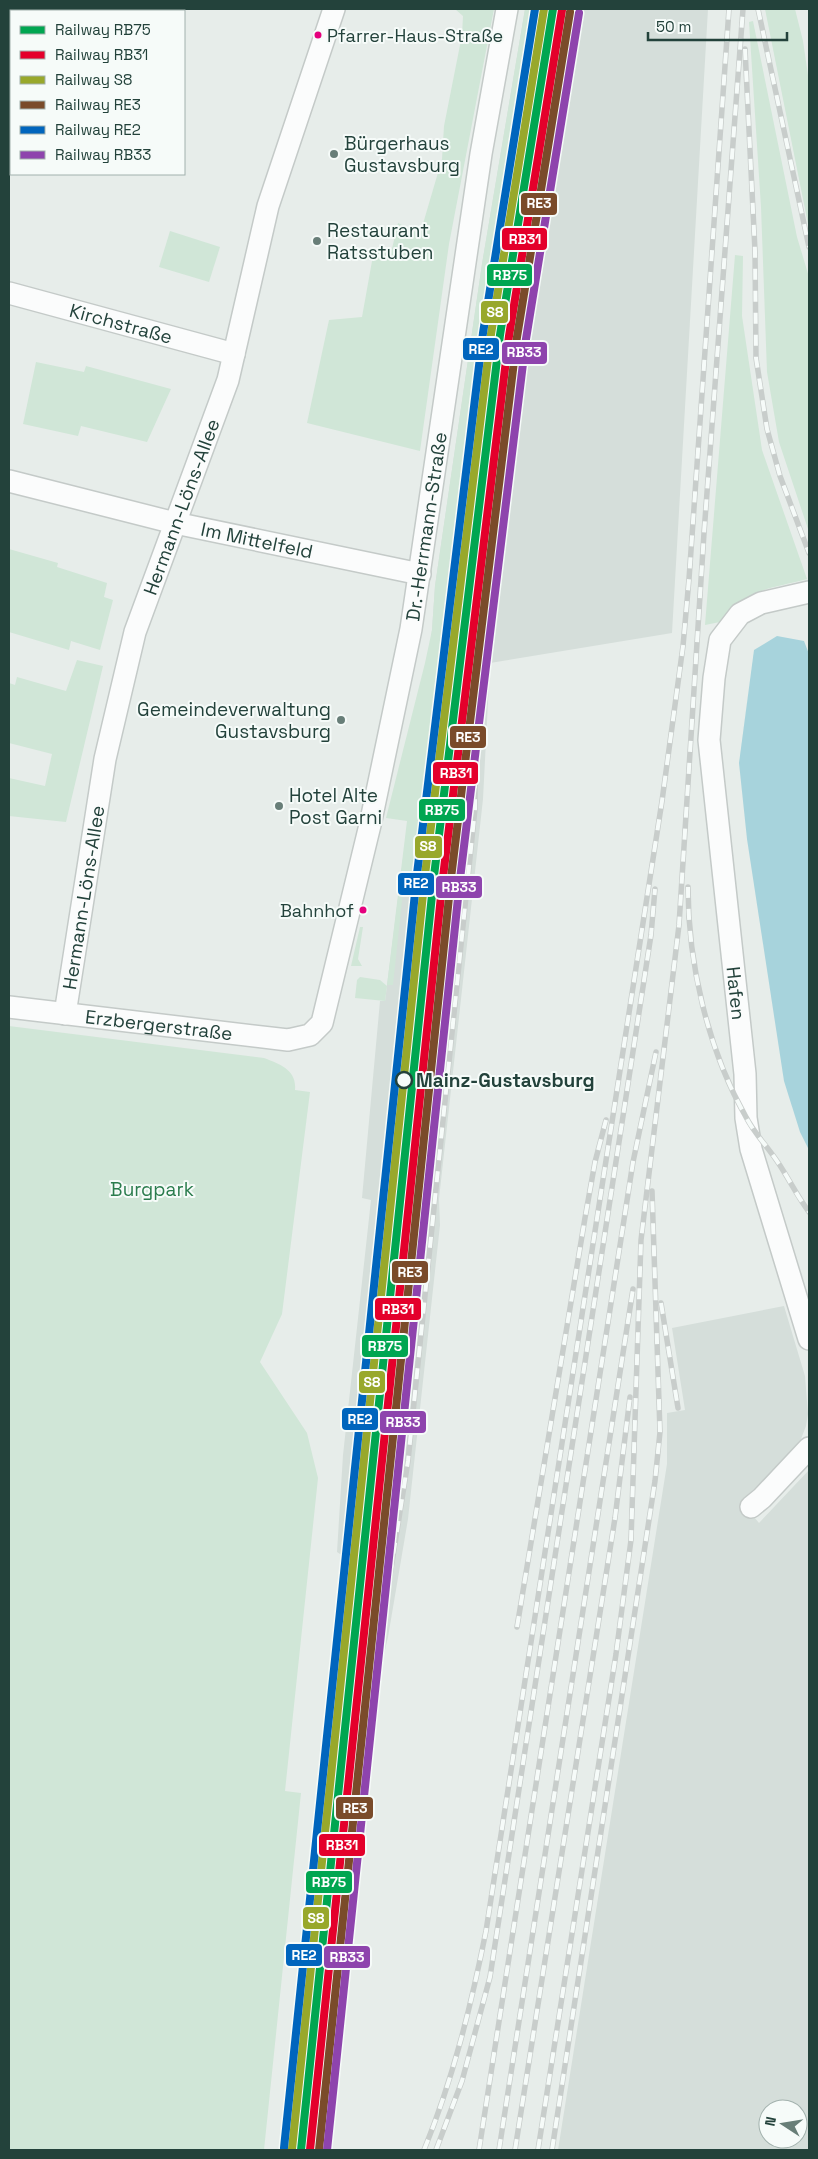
<svg xmlns="http://www.w3.org/2000/svg" width="818" height="2159" viewBox="0 0 818 2159" font-family="'Space Grotesk',sans-serif">
<style>
.built{fill:#d5deda;fill-rule:evenodd}
.green{fill:#d0e6d7}
.water{fill:#a7d3dc}
.lines{fill:none;stroke-linecap:round;stroke-linejoin:round}
.street-casing{stroke:#c4cac8;stroke-width:24}
.street{stroke:#fbfcfc;stroke-width:21}
.rail-casing{stroke:#c8cdcb;stroke-width:5.5}
.rail{stroke:#f6fbf9;stroke-width:4;stroke-dasharray:11;stroke-linecap:butt}
.rail-1-casing{stroke:#f6fbf9;stroke-width:11}
.rail-2-casing{stroke:#f6fbf9;stroke-width:11}
.rail-3-casing{stroke:#f6fbf9;stroke-width:11}
.rail-4-casing{stroke:#f6fbf9;stroke-width:11}
.rail-5-casing{stroke:#f6fbf9;stroke-width:11}
.rail-6-casing{stroke:#f6fbf9;stroke-width:11}
.rail-1{stroke:#00a651;stroke-width:8}
.rail-2{stroke:#e4002b;stroke-width:8}
.rail-3{stroke:#98a82b;stroke-width:8}
.rail-4{stroke:#7a4b2a;stroke-width:8}
.rail-5{stroke:#0065bd;stroke-width:8}
.rail-6{stroke:#8e44ad;stroke-width:8}
.bus-dot{fill:#e5007d;stroke:#f6fbf9;stroke-width:2}
.poi-dot{fill:#687e78;stroke:#f6fbf9;stroke-width:2}
.stop-dot{fill:#f6fbf9;stroke:#23423b;stroke-width:2.5}
.labels{text-anchor:middle;stroke-width:4;stroke-linejoin:round;paint-order:stroke}
.bus-label{font-size:18px;fill:#23423b;stroke:#f6fbf9;text-anchor:start}
.poi-label{font-size:19px;fill:#23423b;stroke:#f6fbf9;text-anchor:start}
.street-label{font-size:19px;fill:#23423b;stroke:#f6fbf9}
.stop-label{font-size:19px;font-weight:bold;fill:#23423b;stroke:#f6fbf9;text-anchor:start}
.park-label{font-size:19px;fill:#2a7c4d;stroke:#f6fbf9}
.line-badge{stroke:#f6fbf9;stroke-width:2}
.badge-label{font-size:14px;text-anchor:middle;font-weight:bold;fill:#fff}
</style>
<rect width="100%" height="100%" fill="#e7edea"/>
<g class="built">
<polygon points="525,9 708,9 672,633 490,663 483,799 439,1199 440,1225 408,1519 388,1637 368,1724 348,1837 310,2150 281,2150 346,1558 337,1552 343,1455 371,1200 362,1198 380,1001 385,1001 432,630 435,586 482,264"/>
<path d="M784,1306L805,1376L808,1414L806,1426L801,1439L777,1468L741,1501L759,1523L809,1470V2150H558L667,1464V1413L685,1410L672,1328ZM768,2109H798V2139H768Z"/>
</g>
<g class="green">
<polygon points="455,9 494,9 449,244 420,451 307,423 329,320 362,317 374,250 391,253 398,223 420,234 442,159 444,126 462,35 463,16"/>
<polygon points="525,9 534,9 493,256 448,572 417,875 405,873 393,985 387,985 407,821 386,818 425,663 432,630 435,586 482,264"/>
<polygon points="765,9 795,9 803,41 809,82 809,229"/>
<polygon points="753,21 797,237 809,277 809,532 779,442 767,372 761,207 749,22"/>
<polygon points="170,231 220,247 209,282 159,267"/>
<path d="M735,255L743,256L742,316L762,450L807,579C769,589 746,589 720,622L705,625Z"/>
<polygon points="36,362 84,372 86,366 171,389 147,442 81,426 78,436 23,424"/>
<polygon points="9,549 58,563 57,567 107,583 104,597 113,600 100,650 71,641 69,650 9,632"/>
<polygon points="77,660 103,666 66,822 9,816 9,778 45,786 52,754 9,743 9,683 15,685 17,677 66,691"/>
<polygon points="360,927 363,927 358,959 362,966 351,966"/>
<polygon points="360,977 380,980 387,986 385,1001 355,998 357,980"/>
<path d="M9,1026L264,1058C280,1064 297,1070 295,1090L310,1092L282,1314L260,1362L307,1433L318,1478L285,1791L301,1793L264,2150H9Z"/>
</g>
<polygon class="water" points="777,636 804,641 809,654 809,1150 800,1132 784,1081 747,839 739,763 754,650"/>
<g class="lines">
<defs>
<g id="street">
<polyline points="31,11 32,9"/>
<polyline points="9,130 11,119"/>
<path id="s1" d="M9,293L234,354"/>
<path id="s2" d="M9,481L175,523L420,574"/>
<path id="s3" d="M809,592L761,603L740,614L720,640L714,678L709,740L745,1074L746,1118L751,1149L809,1339"/>
<path id="s4" d="M9,1007L288,1040L310,1035L322,1023L370,825L411,629L481,154L507,9"/>
<path id="s5" d="M65,1014L105,759L135,632L228,380L268,206L334,9"/>
<polyline points="751,1507 762,1498 809,1448"/>
</g>
</defs>
<use href="#street" class="street-casing"/>
<use href="#street" class="street"/>
<defs>
<g id="rail">
<polyline points="758,9 809,247"/>
<polyline points="745,49 755,251 756,358 767,429 780,476 809,553"/>
<path d="M688,887C688,964 708,1050 746,1117C754,1133 767,1146 777,1161C788,1177 797,1196 809,1212"/>
<polyline points="661,1303 678,1408"/>
<polyline points="517,1627 585,1218 595,1162 606,1120"/>
<polyline points="320,1965 346,1812 379,1645 408,1461 475,809 475,658 484,547 510,337 562,9"/>
<path d="M424,2150C453,2079 471,2006 486,1931L662,801L683,646L689,579L729,9"/>
<polyline points="436,2150 462,2081 490,1977 651,935 655,889"/>
<polyline points="479,2150 633,1162 656,1052"/>
<polyline points="499,2150 633,1289"/>
<polyline points="515,2150 615,1518 630,1397"/>
<polyline points="538,2150 616,1654 631,1540 641,1240 679,925 704,533 743,9"/>
<polyline points="552,2150 655,1481 660,1432 652,1191"/>
</g>
</defs>
<use href="#rail" class="rail-casing"/>
<use href="#rail" class="rail"/>
<defs>
<polyline id="rail-1" points="301,2150 434,876 500,335 553,9"/>
<polyline id="rail-2" points="310,2150 443,877 509,336 562,10"/>
<polyline id="rail-3" points="292,2149 425,875 491,334 544,9"/>
<polyline id="rail-4" points="319,2150 451,878 517,337 570,12"/>
<polyline id="rail-5" points="284,2148 417,874 483,333 535,9"/>
<polyline id="rail-6" points="327,2150 460,879 526,339 579,13"/>
</defs>
<use href="#rail-1" class="rail-1-casing"/>
<use href="#rail-2" class="rail-2-casing"/>
<use href="#rail-3" class="rail-3-casing"/>
<use href="#rail-4" class="rail-4-casing"/>
<use href="#rail-5" class="rail-5-casing"/>
<use href="#rail-6" class="rail-6-casing"/>
<use href="#rail-1" class="rail-1"/>
<use href="#rail-2" class="rail-2"/>
<use href="#rail-3" class="rail-3"/>
<use href="#rail-4" class="rail-4"/>
<use href="#rail-5" class="rail-5"/>
<use href="#rail-6" class="rail-6"/>
</g>
<g class="bus-dot">
<circle cx="318" cy="35" r="4.5"/>
<circle cx="363" cy="910" r="4.5"/>
</g>
<g class="poi-dot">
<circle cx="334" cy="154" r="5"/>
<circle cx="317" cy="241" r="5"/>
<circle cx="341" cy="720" r="5"/>
<circle cx="279" cy="806" r="5"/>
</g>
<circle class="stop-dot" cx="404" cy="1080" r="8"/>
<g class="labels">
<g class="bus-label">
<text x="327" y="42">Pfarrer-Haus-Straße</text>
<text x="354" y="917" text-anchor="end">Bahnhof</text>
</g>
<g class="poi-label">
<text x="344" y="150">Bürgerhaus<tspan x="344" dy="22">Gustavsburg</tspan></text>
<text x="327" y="237">Restaurant<tspan x="327" dy="22">Ratsstuben</tspan></text>
<text x="331" y="716" text-anchor="end">Gemeindeverwaltung<tspan x="331" dy="22">Gustavsburg</tspan></text>
<text x="289" y="802">Hotel Alte<tspan x="289" dy="22">Post Garni</tspan></text>
</g>
<g class="street-label">
<text dy="7" stroke="none"><textPath href="#s1" startOffset="116">Kirchstraße</textPath></text>
<text dy="7" stroke="none"><textPath href="#s5" startOffset="522">Hermann-Löns-Allee</textPath></text>
<text dy="7" stroke="none"><textPath href="#s4" startOffset="828">Dr.-Herrmann-Straße</textPath></text>
<text dy="7" stroke="none"><textPath href="#s2" startOffset="255">Im Mittelfeld</textPath></text>
<text dy="7" stroke="none"><textPath href="#s5" startOffset="118">Hermann-Löns-Allee</textPath></text>
<text dy="7" stroke="none"><textPath href="#s3" startOffset="461">Hafen</textPath></text>
<text dy="7" stroke="none"><textPath href="#s4" startOffset="151">Erzbergerstraße</textPath></text>
</g>
<g class="stop-label">
<text x="416" y="1087">Mainz-Gustavsburg</text>
</g>
<g class="park-label">
<text x="152" y="1196">Burgpark</text>
</g>
</g>
<g class="line-badge">
<rect x="520" y="192" width="38" height="24" rx="5" fill="#7a4b2a"/>
<rect x="501" y="227" width="47" height="24" rx="5" fill="#e4002b"/>
<rect x="486" y="263" width="47" height="24" rx="5" fill="#00a651"/>
<rect x="480" y="300" width="29" height="24" rx="5" fill="#98a82b"/>
<rect x="462" y="337" width="38" height="24" rx="5" fill="#0065bd"/>
<rect x="501" y="341" width="47" height="24" rx="5" fill="#8e44ad"/>
<rect x="449" y="725" width="38" height="24" rx="5" fill="#7a4b2a"/>
<rect x="432" y="761" width="47" height="24" rx="5" fill="#e4002b"/>
<rect x="418" y="798" width="48" height="24" rx="5" fill="#00a651"/>
<rect x="414" y="835" width="29" height="24" rx="5" fill="#98a82b"/>
<rect x="397" y="872" width="38" height="24" rx="5" fill="#0065bd"/>
<rect x="435" y="875" width="48" height="24" rx="5" fill="#8e44ad"/>
<rect x="391" y="1260" width="38" height="24" rx="5" fill="#7a4b2a"/>
<rect x="374" y="1297" width="48" height="24" rx="5" fill="#e4002b"/>
<rect x="361" y="1334" width="48" height="24" rx="5" fill="#00a651"/>
<rect x="358" y="1370" width="28" height="24" rx="5" fill="#98a82b"/>
<rect x="341" y="1407" width="38" height="24" rx="5" fill="#0065bd"/>
<rect x="379" y="1410" width="48" height="24" rx="5" fill="#8e44ad"/>
<rect x="335" y="1796" width="39" height="24" rx="5" fill="#7a4b2a"/>
<rect x="318" y="1833" width="48" height="24" rx="5" fill="#e4002b"/>
<rect x="305" y="1870" width="48" height="24" rx="5" fill="#00a651"/>
<rect x="302" y="1906" width="28" height="24" rx="5" fill="#98a82b"/>
<rect x="285" y="1943" width="38" height="24" rx="5" fill="#0065bd"/>
<rect x="323" y="1945" width="48" height="24" rx="5" fill="#8e44ad"/>
</g>
<g class="badge-label">
<text x="539" y="208">RE3</text>
<text x="525" y="244">RB31</text>
<text x="510" y="280">RB75</text>
<text x="495" y="317">S8</text>
<text x="481" y="354">RE2</text>
<text x="524" y="357">RB33</text>
<text x="468" y="742">RE3</text>
<text x="456" y="778">RB31</text>
<text x="442" y="815">RB75</text>
<text x="428" y="851">S8</text>
<text x="416" y="888">RE2</text>
<text x="459" y="892">RB33</text>
<text x="410" y="1277">RE3</text>
<text x="398" y="1314">RB31</text>
<text x="385" y="1351">RB75</text>
<text x="372" y="1387">S8</text>
<text x="360" y="1424">RE2</text>
<text x="403" y="1427">RB33</text>
<text x="355" y="1813">RE3</text>
<text x="342" y="1850">RB31</text>
<text x="329" y="1887">RB75</text>
<text x="316" y="1923">S8</text>
<text x="304" y="1960">RE2</text>
<text x="347" y="1962">RB33</text>
</g>
<rect width="818" height="2159" fill="none" stroke="#23423b" stroke-width="20"/>
<rect x="10" y="10" width="175" height="165" fill="#f6fbf9" stroke="#a2b1ad"/>
<rect x="20" y="26" width="25" height="8" fill="#00a651" stroke="#a2b1ad"/>
<text x="55" y="35" font-size="15" fill="#23423b">Railway RB75</text>
<rect x="20" y="51" width="25" height="8" fill="#e4002b" stroke="#a2b1ad"/>
<text x="55" y="60" font-size="15" fill="#23423b">Railway RB31</text>
<rect x="20" y="76" width="25" height="8" fill="#98a82b" stroke="#a2b1ad"/>
<text x="55" y="85" font-size="15" fill="#23423b">Railway S8</text>
<rect x="20" y="101" width="25" height="8" fill="#7a4b2a" stroke="#a2b1ad"/>
<text x="55" y="110" font-size="15" fill="#23423b">Railway RE3</text>
<rect x="20" y="126" width="25" height="8" fill="#0065bd" stroke="#a2b1ad"/>
<text x="55" y="135" font-size="15" fill="#23423b">Railway RE2</text>
<rect x="20" y="151" width="25" height="8" fill="#8e44ad" stroke="#a2b1ad"/>
<text x="55" y="160" font-size="15" fill="#23423b">Railway RB33</text>
<g transform="translate(783 2124) rotate(282)"><circle r="24" fill="#f6fbf9" stroke="#a2b1ad"/>
<path d="M0-4L9 19L0 12L-9 19Z" fill="#687e78"/>
<text y="-8" font-size="14" font-weight="bold" text-anchor="middle" fill="#23423b">N</text>
</g>
<path d="M648 32v8h139v-8" fill="none" stroke="#23423b" stroke-width="2.5"/>
<text x="656" y="32" font-size="15" fill="#23423b" stroke="#f6fbf9" stroke-width="4" paint-order="stroke">50 m</text>
</svg>
